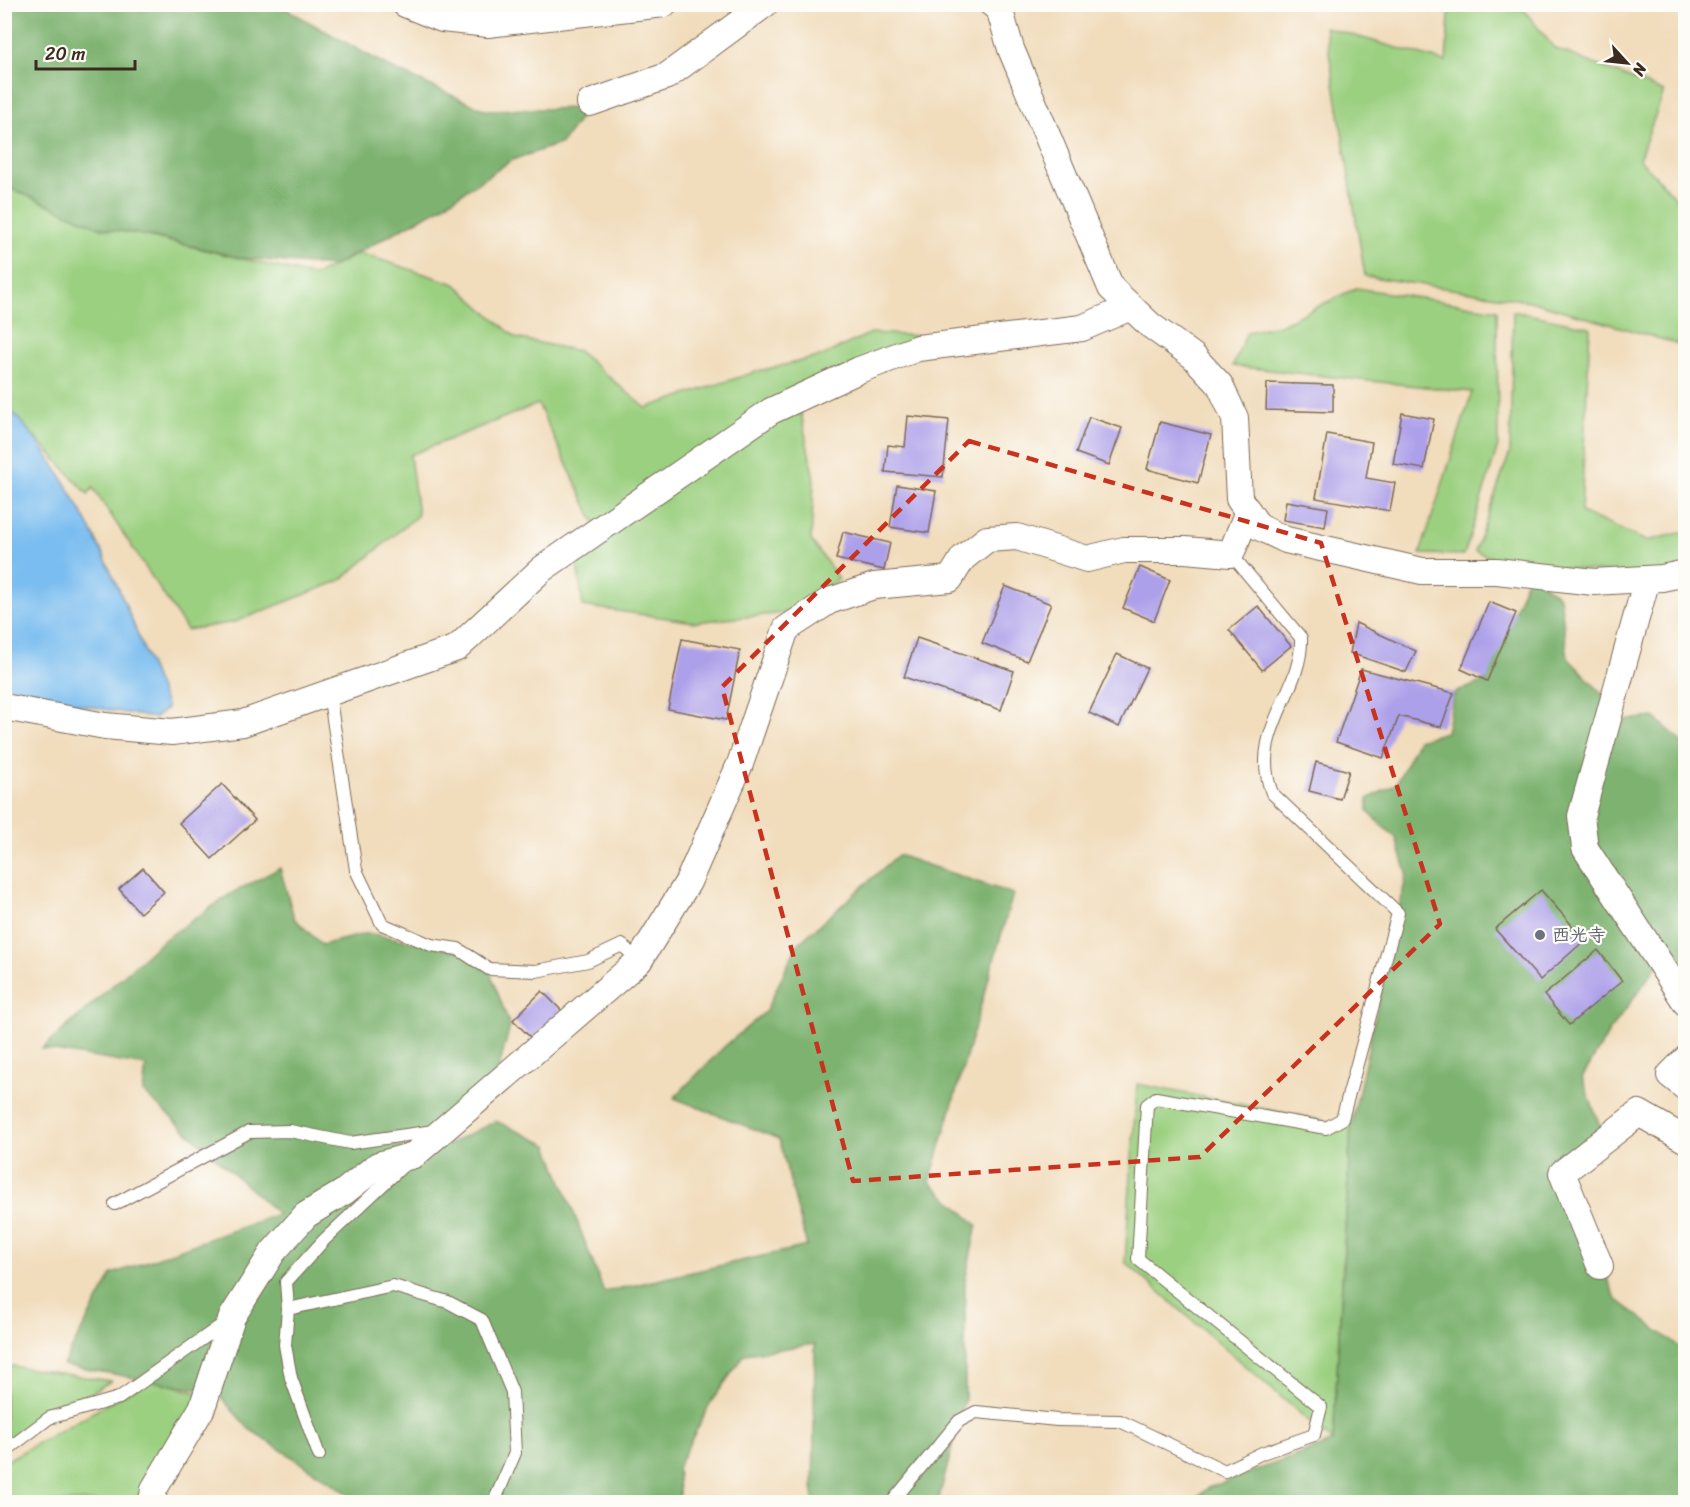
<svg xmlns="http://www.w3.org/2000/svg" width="1690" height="1507" viewBox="0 0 1690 1507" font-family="Sriracha,'Klee One',sans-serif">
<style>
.green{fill:#9cd081;stroke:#6c7d50;stroke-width:1.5}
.forest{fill:#7db26f;stroke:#5c6e46;stroke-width:1.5}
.water{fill:#7abdf0;stroke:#5a7487;stroke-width:1.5}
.building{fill:#ada0ea}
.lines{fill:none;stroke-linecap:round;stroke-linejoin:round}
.service-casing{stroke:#7b6855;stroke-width:14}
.minor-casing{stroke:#7b6855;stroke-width:28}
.service{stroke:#fff;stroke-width:12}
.minor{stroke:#fff;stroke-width:26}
.marked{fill:none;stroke:#c8321e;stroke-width:4.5;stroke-dasharray:12 8;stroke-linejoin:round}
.worship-dot{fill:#6b7280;stroke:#fdfcf7;stroke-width:2}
.labels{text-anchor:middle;stroke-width:4.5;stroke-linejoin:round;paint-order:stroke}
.worship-label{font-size:18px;font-weight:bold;fill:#5b616d;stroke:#fdfcf7;text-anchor:start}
</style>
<rect width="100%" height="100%" fill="#fdfcf7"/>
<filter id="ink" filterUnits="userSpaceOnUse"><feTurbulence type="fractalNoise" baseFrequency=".0167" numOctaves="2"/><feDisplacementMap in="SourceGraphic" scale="12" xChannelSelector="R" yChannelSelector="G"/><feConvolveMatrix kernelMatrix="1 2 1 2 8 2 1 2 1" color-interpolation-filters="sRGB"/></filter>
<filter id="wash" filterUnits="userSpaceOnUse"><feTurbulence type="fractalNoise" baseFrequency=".008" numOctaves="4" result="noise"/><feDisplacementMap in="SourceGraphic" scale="24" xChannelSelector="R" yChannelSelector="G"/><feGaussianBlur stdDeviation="1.35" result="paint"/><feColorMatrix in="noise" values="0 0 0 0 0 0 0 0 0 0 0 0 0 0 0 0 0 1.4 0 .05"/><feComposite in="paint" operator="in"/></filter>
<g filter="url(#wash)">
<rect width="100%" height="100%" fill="#f1dcbb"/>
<g class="green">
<polygon points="1454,5 1520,5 1554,48 1664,92 1639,159 1679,201 1686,241 1685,346 1530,301 1365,276 1325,27 1446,62 1449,15"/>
<polygon points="4,185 126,231 314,276 360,253 455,284 516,338 578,351 646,408 755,372 822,356 871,333 937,337 870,363 598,530 538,404 410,455 418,515 341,580 235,622 187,630 93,488 88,494 5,405"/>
<polygon points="1356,288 1497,310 1498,446 1464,555 1420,554 1472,392 1233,366 1247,332 1280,325"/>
<polygon points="1513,311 1590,327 1581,512 1646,541 1685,532 1685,573 1656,578 1497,560 1475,551 1510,452"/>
<polygon points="798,398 814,479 811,540 839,579 785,613 695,622 583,606 577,562 677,476"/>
<polygon points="1137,1084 1351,1126 1333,1442 1125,1262"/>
<polygon points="5,1365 111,1381 5,1444"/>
<polygon points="152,1379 206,1396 154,1489 118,1502 5,1502 4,1462"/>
</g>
<g class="forest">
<polygon points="5,5 279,5 391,68 485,110 587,108 562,143 512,160 438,209 333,266 240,258 155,237 101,228 5,186"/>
<polygon points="1529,574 1560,597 1568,658 1612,704 1617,721 1654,717 1685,744 1685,1002 1659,963 1609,1032 1582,1078 1605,1139 1562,1173 1616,1299 1685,1351 1685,1502 1192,1502 1208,1488 1333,1442 1351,1126 1407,873 1396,838 1368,812 1368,799 1396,784 1418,740 1446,732 1454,693 1487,680"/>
<polygon points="898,855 1013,894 930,1182 977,1225 965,1281 965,1398 938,1502 813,1502 815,1344 745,1354 711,1402 677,1468 680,1502 361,1502 249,1429 217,1393 63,1365 112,1274 278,1214 143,1092 146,1066 42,1049 162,941 232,893 280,868 294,918 322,945 368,933 484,956 510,1026 494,1087 318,1208 496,1121 548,1145 604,1292 807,1246 779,1139 674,1098 725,1046 766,1011 797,945"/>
</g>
<path class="water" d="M4,403C83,483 126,606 167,708L154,718L5,691Z"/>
<g id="blocks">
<g class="building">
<polygon points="1267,383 1333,385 1333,412 1266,410"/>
<polygon points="1402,413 1434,419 1424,469 1393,464"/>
<polygon points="908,416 949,420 943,477 885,472 888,445 905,447"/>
<polygon points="1089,417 1122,428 1109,465 1076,453"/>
<polygon points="1160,422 1211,435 1198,483 1147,469"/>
<polygon points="1327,434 1372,442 1366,478 1395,483 1390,511 1316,498"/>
<polygon points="897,485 936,491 929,533 890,527"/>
<polygon points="1286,501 1328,508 1325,527 1283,520"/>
<polygon points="843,532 890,543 884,570 836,559"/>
<polygon points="1140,567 1170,580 1154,621 1123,608"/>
<polygon points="1005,586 1051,604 1027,661 982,643"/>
<polygon points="1489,602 1516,613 1487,681 1461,669"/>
<polygon points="1258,606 1291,646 1262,670 1229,630"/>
<polygon points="1356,623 1416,651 1406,672 1350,653"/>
<polygon points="917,638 1014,671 1001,710 904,677"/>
<polygon points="682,639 740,650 726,720 668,709"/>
<polygon points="1117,654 1147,668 1119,727 1089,713"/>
<polygon points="1361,669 1454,693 1441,727 1399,716 1383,758 1336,742"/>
<polygon points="1316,762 1349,771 1340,799 1309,791"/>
<polygon points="222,784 255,820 212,859 179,823"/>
<polygon points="143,868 164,892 140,913 119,889"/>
<polygon points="1541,890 1585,940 1540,980 1495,929"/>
<polygon points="1598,950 1622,981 1569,1025 1544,995"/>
<polygon points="542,991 562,1011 533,1040 513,1020"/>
</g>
</g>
</g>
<g filter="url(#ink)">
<use href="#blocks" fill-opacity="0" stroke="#7b6855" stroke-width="1.5"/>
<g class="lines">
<defs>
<g id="service">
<polyline points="329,693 356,870 382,924 431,945 458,949 489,969 536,971 588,961 622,945 639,961"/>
<polyline points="115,1204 249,1132 290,1131 350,1143 434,1131"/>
<polyline points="288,1309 286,1282 324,1240 407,1162"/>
<polyline points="4,1452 49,1418 119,1398 226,1322"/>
<polyline points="319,1455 291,1378 285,1345 288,1309 393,1286 448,1302 482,1320 512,1392 515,1453 494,1502"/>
<path d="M892,1502L959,1421L976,1412L1057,1420L1120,1421L1225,1471L1262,1453L1314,1435L1321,1407L1138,1259L1147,1105L1156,1098L1326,1128L1342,1119L1398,913L1272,793C1248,732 1303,692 1301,638L1231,554"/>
</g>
<g id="minor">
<polyline points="405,4 442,19 488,24 664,4"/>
<polyline points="992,4 999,8 1011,49 1111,288 1150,325 1193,356 1220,385 1235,418 1239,499 1259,527 1286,540 1422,571 1497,571 1594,582 1662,578 1686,573"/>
<polyline points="590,103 667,76 765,4"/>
<polyline points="1647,579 1581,816 1585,848 1686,1003"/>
<polyline points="4,707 105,726 172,732 243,723 457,648 542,569 771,411 859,370 918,348 1082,328 1131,307"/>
<polyline points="1686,1059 1670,1075 1686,1088"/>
<polyline points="1600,1266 1562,1173 1639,1113 1686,1140"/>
<polyline points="152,1502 154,1489 202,1408 232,1317 273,1252 306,1215 344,1192 378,1165 414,1155 639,961 688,882 740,764 786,629 829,601 874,586 950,579 963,558 987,539 1017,537 1087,559 1124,550 1185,550 1231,554 1248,511"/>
</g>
</defs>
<use href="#service" class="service-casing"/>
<use href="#minor" class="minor-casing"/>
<use href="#service" class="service"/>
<use href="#minor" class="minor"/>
</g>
</g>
<path class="marked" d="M969,441L1321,543L1440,924L1200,1157L853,1181L722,687Z"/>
<circle class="worship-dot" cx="1540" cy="935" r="6"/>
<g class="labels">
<g class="worship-label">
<text x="1552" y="941">西光寺</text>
</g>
</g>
<rect width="1690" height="1507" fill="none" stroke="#fdfcf7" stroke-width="24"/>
<g transform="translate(1627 63) rotate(117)" stroke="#fdfcf7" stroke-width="4.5" paint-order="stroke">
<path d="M0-4.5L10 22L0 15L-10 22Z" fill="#3b2a1e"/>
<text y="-9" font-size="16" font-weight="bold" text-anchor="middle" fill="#3b2a1e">N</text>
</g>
<path d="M36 60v9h99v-9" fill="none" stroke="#3b2a1e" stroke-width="3"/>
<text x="45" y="60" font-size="18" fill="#3b2a1e" stroke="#fdfcf7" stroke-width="4.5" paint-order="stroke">20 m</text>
</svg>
